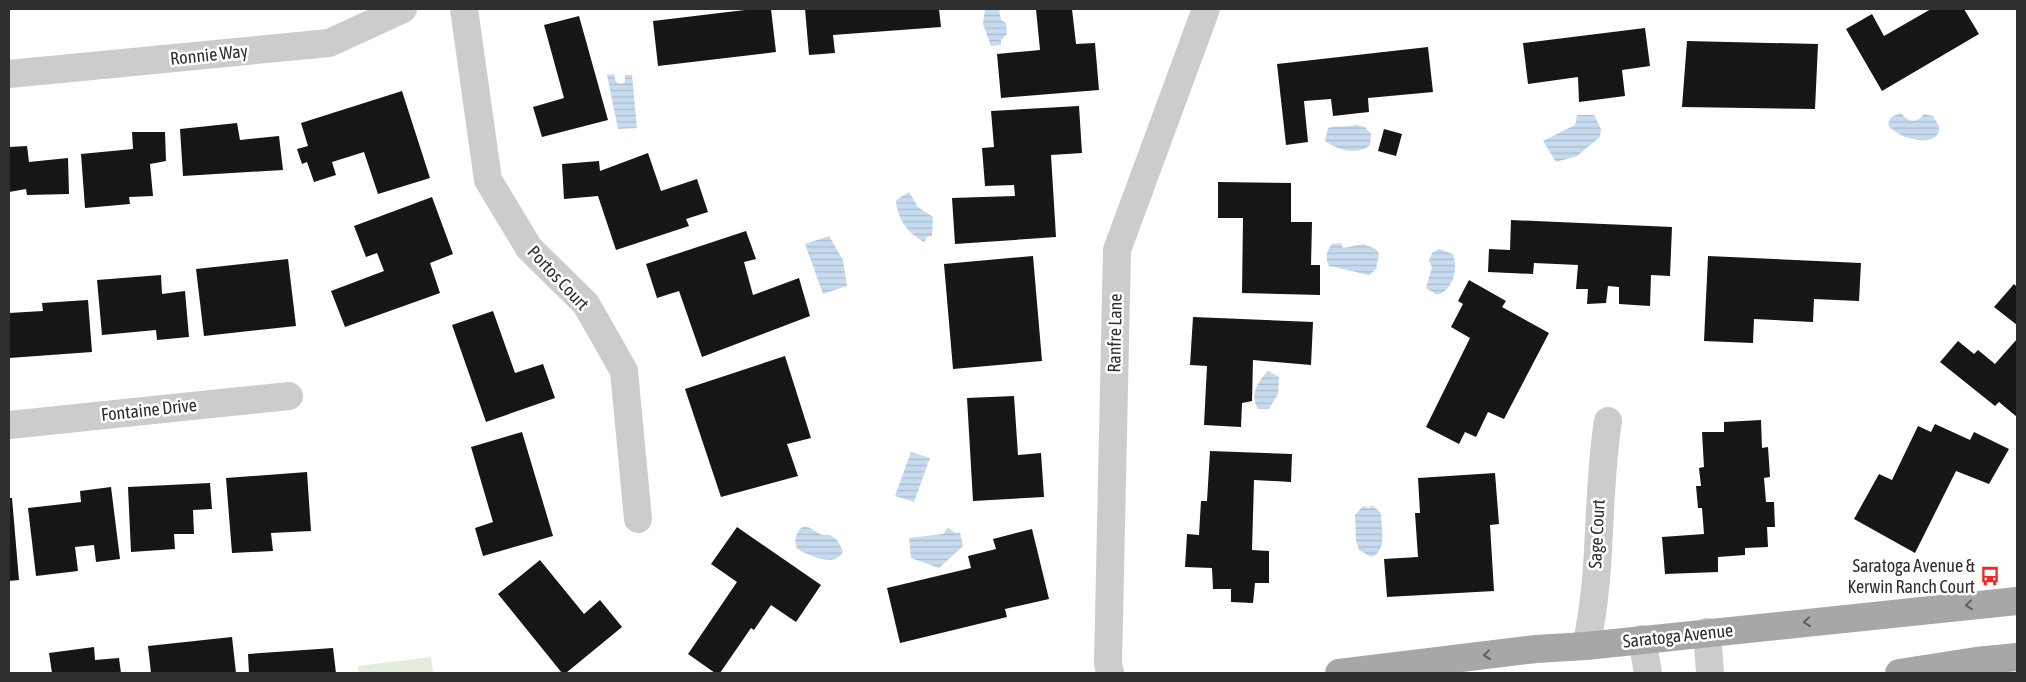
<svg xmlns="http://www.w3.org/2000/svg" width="2026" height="682" viewBox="0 0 2026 682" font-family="'Asap Condensed',sans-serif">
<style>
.pitch{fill:#e4eddc}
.water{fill:url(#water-rules)}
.building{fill:#161616}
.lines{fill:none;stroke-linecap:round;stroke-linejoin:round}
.minor{stroke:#ccc;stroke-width:28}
.primary{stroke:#a7a7a7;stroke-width:28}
.oneway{stroke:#5f5f5f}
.labels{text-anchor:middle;stroke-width:5;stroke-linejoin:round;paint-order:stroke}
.street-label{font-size:18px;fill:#2f2f2f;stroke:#fff}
.poi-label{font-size:18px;fill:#2f2f2f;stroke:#fff;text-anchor:end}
</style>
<defs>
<pattern id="water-rules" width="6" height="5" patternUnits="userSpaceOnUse" patternTransform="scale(1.25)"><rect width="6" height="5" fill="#c7dbef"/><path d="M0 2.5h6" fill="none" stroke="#abbccd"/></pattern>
</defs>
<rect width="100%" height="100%" fill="#fff"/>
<polygon class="pitch" points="431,657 433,673 359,673 358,666"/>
<g class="water">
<polygon points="985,9 999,9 1001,20 1006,23 1007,34 1001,40 1001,45 991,46 983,24"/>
<polygon points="614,74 616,82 621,84 625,82 625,75 632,75 637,128 618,129 607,75"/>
<path d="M1901,113C1907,122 1917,124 1924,114L1933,116L1939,126C1942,152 1892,137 1888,124L1891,117Z"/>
<polygon points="1577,115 1594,115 1601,129 1600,137 1577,156 1556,162 1543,141 1575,125"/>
<path d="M1356,125L1365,127L1371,134L1370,145C1358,156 1337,150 1325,141L1328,128C1335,125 1344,128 1356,125Z"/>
<path d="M909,192L918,207L933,217L932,236L927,237L924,242C907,233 897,218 896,200Z"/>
<polygon points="829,236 843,260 847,286 823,294 805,244"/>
<path d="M1341,243L1343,248L1363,244L1376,249L1379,254L1376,269L1369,275L1329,266C1325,258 1326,251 1332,244Z"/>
<path d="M1439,249L1453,254C1458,268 1454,290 1437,295L1426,288L1432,267L1429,261L1432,253Z"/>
<path d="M1268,371L1279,377L1278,394L1269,409H1258C1249,395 1258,381 1268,371Z"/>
<polygon points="911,452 930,458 914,502 895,496"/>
<path d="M1372,505L1381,513C1381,527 1388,552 1371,557L1359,550L1356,540L1355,515L1363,506L1369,508Z"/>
<path d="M802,527H808L822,535H830L837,540L843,551C836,569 809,555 797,549C794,540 795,534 802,527Z"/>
<polygon points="948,528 956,533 960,532 963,546 939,568 911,558 909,538 943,534"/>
</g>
<g class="building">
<polygon points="753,9 771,9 776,52 658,66 653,21"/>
<polygon points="805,9 939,9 941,27 833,35 835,53 809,55"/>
<polygon points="1036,9 1072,9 1076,44 1095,43 1099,90 1001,98 997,54 1040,50"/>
<polygon points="1931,9 1964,9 1979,34 1882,91 1846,29 1872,14 1884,36"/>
<polygon points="579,16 608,120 542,137 533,107 564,98 544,25"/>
<polygon points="1645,28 1650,66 1622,70 1625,96 1579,102 1578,77 1528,84 1523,43"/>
<polygon points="1687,41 1818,44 1815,109 1682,107"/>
<polygon points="1428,47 1433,92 1368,98 1369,112 1333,116 1331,99 1304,101 1308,142 1286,145 1277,64"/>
<polygon points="402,91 430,178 378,194 364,152 332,162 336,175 314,182 307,162 302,164 297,149 308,146 301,123"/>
<polygon points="1079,106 1082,153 1051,155 1056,237 955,244 952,198 1015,196 1014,185 985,186 982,148 994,147 991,111"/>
<polygon points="237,123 240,140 279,136 283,170 183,176 180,129"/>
<polygon points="1384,129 1402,134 1396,156 1378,151"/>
<polygon points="132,132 165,132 166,161 150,164 153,196 129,197 130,204 85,208 81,154 133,149"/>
<polygon points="27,146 29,162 68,158 69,194 27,195 26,189 9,192 9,147"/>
<polygon points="648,153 661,191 697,179 708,212 686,219 689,226 616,250 598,196 564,199 562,164 599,161 600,171"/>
<polygon points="1218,182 1291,183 1291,222 1312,222 1311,265 1320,265 1320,295 1242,293 1243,218 1218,218"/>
<polygon points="432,197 453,254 430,263 440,293 345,327 331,291 384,271 377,253 366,257 354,226"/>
<polygon points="1511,220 1672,227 1670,276 1651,275 1650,306 1619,304 1619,287 1608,286 1606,303 1587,304 1588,289 1576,289 1578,265 1534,263 1533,274 1488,272 1489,249 1510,250"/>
<polygon points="746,231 756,259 744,262 753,295 799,278 810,316 702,357 679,291 657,298 646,264"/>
<polygon points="1033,256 1042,361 953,369 944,264"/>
<polygon points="1708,256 1861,263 1859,301 1814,299 1813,322 1754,319 1753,343 1704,341"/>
<polygon points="288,259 296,326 204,336 196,269"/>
<polygon points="161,275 162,294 185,291 189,337 157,340 156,330 102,335 97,280"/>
<polygon points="1469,280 1506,301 1502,307 1549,333 1504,419 1488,412 1476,437 1465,432 1459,444 1426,427 1470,338 1451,327 1463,304 1458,301"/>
<polygon points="2014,284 2017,287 2017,325 1994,307"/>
<polygon points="88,300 92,352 9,358 9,313 43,311 42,303"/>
<polygon points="493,311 515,373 543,364 555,398 486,422 452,325"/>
<polygon points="1193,317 1313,322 1311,365 1253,360 1252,401 1242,403 1241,427 1204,425 1207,366 1190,365"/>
<polygon points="2017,339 2017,417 1999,402 1995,406 1940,362 1958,341 1974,354 1978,350 1995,364"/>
<polygon points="785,356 811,438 787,444 798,476 721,497 685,389"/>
<polygon points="1014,396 1018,455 1041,453 1044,497 973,501 967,398"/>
<polygon points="1761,420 1762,448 1768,447 1770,477 1764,478 1766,502 1774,502 1775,527 1767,527 1768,547 1745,548 1745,555 1718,557 1718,572 1665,574 1662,537 1704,534 1702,508 1698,508 1696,486 1701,486 1699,468 1704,467 1702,432 1724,432 1724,422"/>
<polygon points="1935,424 1970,440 1974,432 2009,449 1989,484 1956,471 1915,553 1854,519 1879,474 1892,480 1918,426 1931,432"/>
<polygon points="522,432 553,536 483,556 475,528 493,522 471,447"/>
<polygon points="1210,451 1292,454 1291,482 1254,480 1252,550 1269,551 1269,583 1255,583 1253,603 1231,602 1231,589 1213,589 1212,568 1185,567 1187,534 1199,535 1201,501 1207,501"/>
<polygon points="307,472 311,531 271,533 273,551 232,553 226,478"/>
<polygon points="1495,473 1499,524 1490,525 1494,591 1387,597 1384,559 1418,557 1415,513 1420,513 1418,478"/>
<polygon points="210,483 212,509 193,510 194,534 174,534 175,549 131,552 128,487"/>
<polygon points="111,487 120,559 96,562 94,545 75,547 78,571 36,576 28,508 81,502 80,491"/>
<polygon points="9,498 12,498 19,580 9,581"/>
<polygon points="737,527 821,585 796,622 771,605 754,630 751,628 720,673 715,673 688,654 737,582 711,564"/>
<polygon points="1032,529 1049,599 1005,609 1007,617 900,643 887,588 971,568 968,556 996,549 993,539"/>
<polygon points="540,560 584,614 600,600 622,627 566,673 562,673 498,594"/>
<polygon points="232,637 236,673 151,673 148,646"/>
<polygon points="94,647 95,660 119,658 121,673 52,673 49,653"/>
<polygon points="333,648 336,673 249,673 248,654"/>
</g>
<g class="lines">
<g class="minor">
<polyline points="464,9 488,180 529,248 586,304 624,371 638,519"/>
<polyline points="9,74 329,43 403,9"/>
<polyline points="9,425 289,396"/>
<polyline points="1707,632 1710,673"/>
<polyline points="1642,639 1648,673"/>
<path d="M1586,646C1603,573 1596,495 1608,421"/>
<polyline points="1110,673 1108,663 1117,250 1206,9"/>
</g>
<g class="primary">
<polyline points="1339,673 1536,649 1586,646 2017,601"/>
<polyline points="1899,673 1976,661 2017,657"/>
</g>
</g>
<defs><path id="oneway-chevron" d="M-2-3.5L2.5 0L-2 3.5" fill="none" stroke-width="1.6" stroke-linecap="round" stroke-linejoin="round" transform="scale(1.25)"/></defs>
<g class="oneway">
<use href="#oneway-chevron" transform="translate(1969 605) rotate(174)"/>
<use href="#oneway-chevron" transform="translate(1807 622) rotate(174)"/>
<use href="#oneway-chevron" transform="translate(1487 655) rotate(173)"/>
</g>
<defs>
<symbol id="bus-bare" viewBox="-9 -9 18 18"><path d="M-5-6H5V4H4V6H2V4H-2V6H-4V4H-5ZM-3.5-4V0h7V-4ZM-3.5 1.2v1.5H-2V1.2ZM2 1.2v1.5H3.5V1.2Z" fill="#f32824" stroke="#fff" stroke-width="2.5" paint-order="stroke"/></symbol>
</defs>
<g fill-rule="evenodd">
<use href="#bus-bare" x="1976" y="562" width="28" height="28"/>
</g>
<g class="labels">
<g class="street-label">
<text transform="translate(209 55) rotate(-6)" y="6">Ronnie Way</text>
<text transform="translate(558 278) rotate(47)" y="6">Portos Court</text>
<text transform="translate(1115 333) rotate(-89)" y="6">Ranfre Lane</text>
<text transform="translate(149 410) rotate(-6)" y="6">Fontaine Drive</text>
<text transform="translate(1597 534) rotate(-87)" y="6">Sage Court</text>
<text transform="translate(1678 636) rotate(-6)" y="6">Saratoga Avenue</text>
</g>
<g class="poi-label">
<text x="1975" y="572">Saratoga Avenue &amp;<tspan x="1975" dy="21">Kerwin Ranch Court</tspan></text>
</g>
</g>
<rect width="2026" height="682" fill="none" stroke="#2f2f2f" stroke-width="20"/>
</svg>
